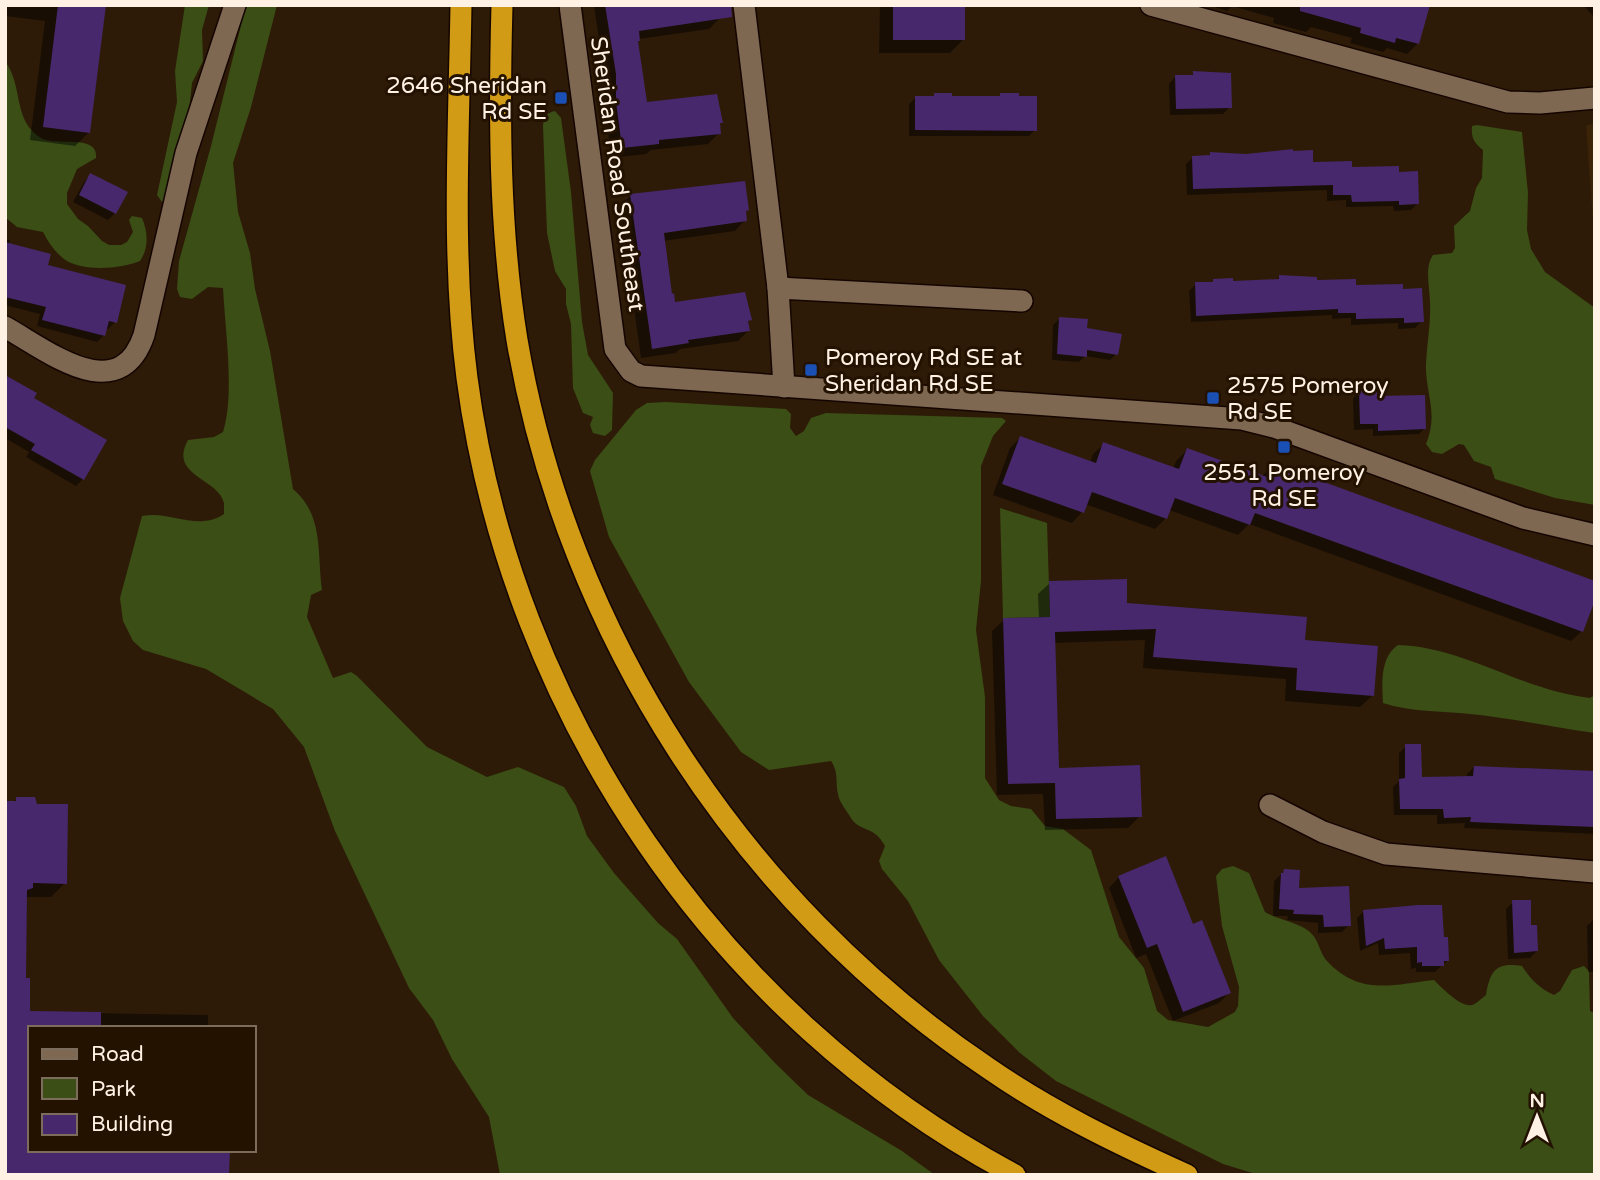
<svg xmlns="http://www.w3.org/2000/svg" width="1600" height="1180" viewBox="0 0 1600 1180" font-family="'Varela Round',sans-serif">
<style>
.built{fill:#3b2308}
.green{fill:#3a4e16}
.shadow{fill:#0007}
.building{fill:#47286c}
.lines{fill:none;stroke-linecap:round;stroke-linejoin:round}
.minor-casing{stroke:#150500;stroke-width:24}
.highway-casing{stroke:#150500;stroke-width:24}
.minor{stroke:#7f6852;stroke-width:21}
.highway{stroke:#d19b16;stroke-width:21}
.transit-dot{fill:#1a4fb4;stroke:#241201;stroke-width:2.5}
.labels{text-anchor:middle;stroke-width:6;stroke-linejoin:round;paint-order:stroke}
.poi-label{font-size:23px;fill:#fff2e5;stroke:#241201;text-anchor:start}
.street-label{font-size:23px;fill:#fff2e5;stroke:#241201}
</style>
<rect width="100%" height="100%" fill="#2e1b07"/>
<polygon class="built" points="1595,124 1595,248 1586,125"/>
<g class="green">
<polygon points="185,5 209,5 202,30 203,61 192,83 186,138 170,193 162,202 157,195 177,102 175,71"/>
<path d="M246,5H277L251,107L233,163L238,212L250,253L255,289L270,351L293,489C324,515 317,553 322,590L311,595L307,617L333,678L351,672L357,676L427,747L487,777L518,767L564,787L576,806L587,836L614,873L658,923L677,939L733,1018L775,1063L808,1095L902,1151L935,1175H500L489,1117L452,1059L433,1020L409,988L335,831L304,747L273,709L206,669L143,650L133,641L123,621L120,598L142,516C170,510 197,532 224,514C224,513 224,504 224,503C218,478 168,476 188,440L214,437L223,432C235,394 225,329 223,288L208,287L192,299L180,297L177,289L179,261L211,146Z"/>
<path d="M5,61C24,87 12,120 41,138C56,147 99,133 96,158L77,169L67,193V204L78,219L88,226L102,241L109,245H121L127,242L133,232L129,220L132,216L142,218C148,232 149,248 140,261C121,269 81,272 64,259C55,252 48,242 43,232L17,227L5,217Z"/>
<path d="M555,111L561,118L571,192L582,322L588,355L613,393L612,430L605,436L593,433L590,425L593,417L583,413L573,388L571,324L566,304V289L555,271L547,233L543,126C544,117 546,113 555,111Z"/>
<path d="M1477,125L1522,132L1528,193L1527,230L1531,249L1545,272L1595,308V505L1555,498L1495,479L1491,467L1474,461L1464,445L1459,444L1442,454L1432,452L1426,444C1439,412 1425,394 1426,363C1427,343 1431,323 1430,303C1430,288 1424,268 1433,255L1452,253L1455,248L1454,226L1470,211L1476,188L1482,178L1483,150C1474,143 1471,138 1472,126Z"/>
<path d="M666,402L786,409L791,414L790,428L796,436L804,431L811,418L826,413L1002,418L1006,421L993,436L981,466V581L976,630L985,697V778L999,800L1011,806L1031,809L1045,826L1063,829L1091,850L1119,937L1144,968L1157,1011L1168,1020L1208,1027L1235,1012L1238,1006L1239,987L1222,926L1216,876L1222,869L1233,866L1249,873L1265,912C1278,920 1297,921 1310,932C1319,940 1319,951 1326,960C1359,996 1391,985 1434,980C1441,987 1461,1008 1472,1005C1476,1004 1482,998 1486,995C1490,971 1496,962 1522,966C1531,980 1539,988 1554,995L1560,991L1572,970L1584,966L1589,971L1590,1011L1595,1013V1175H1259L1223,1164L1056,1081L1020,1053L983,1016L939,960L908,901L882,869L879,861L885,846C874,825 859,832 851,818C847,811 839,802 838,794C835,782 839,772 831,761L769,770L741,752L689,682L609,537L590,471L595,460L636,410L647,403Z"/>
<polygon points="1000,508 1047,523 1050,617 1003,618"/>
<path d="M1398,645C1465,647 1523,691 1590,698L1595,695V733C1553,727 1511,718 1470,714C1441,711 1410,712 1383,703C1382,684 1380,657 1398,645Z"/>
</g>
<g class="shadow">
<polygon points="5,5 104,5 89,132 75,146 30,140 45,21 5,16"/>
<polygon points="721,5 720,18 709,29 639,39 636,42 646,104 718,125 719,133 708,144 651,150 646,154 611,158 606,114 606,85 594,6"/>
<polygon points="880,5 964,5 964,39 950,53 879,53"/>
<polygon points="1208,5 1428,5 1418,43 1407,54 1387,48 1383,52 1350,43 1352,38 1311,27 1306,32 1273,23 1274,18 1232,6 1227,11"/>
<polygon points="1583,5 1595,5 1595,18"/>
<polygon points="1194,73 1230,107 1223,114 1170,115 1169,84 1175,77 1191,76"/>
<polygon points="1001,95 1035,130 1029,136 909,136 909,104 916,97 998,98"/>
<polygon points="1210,154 1350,169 1417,204 1411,210 1394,211 1393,206 1346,207 1346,200 1327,201 1327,190 1187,195 1186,164 1193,157 1207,157"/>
<polygon points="90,175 115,213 108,220 73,202 84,182"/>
<polygon points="630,196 744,212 745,220 735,231 663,241 670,296 674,304 750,320 747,323 748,331 738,341 680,349 676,353 641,358 620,207"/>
<polygon points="5,239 10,240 8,245 46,266 115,322 108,329 105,328 104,335 97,342 37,326 40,314 5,305"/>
<polygon points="1279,277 1401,291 1422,321 1415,328 1398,329 1398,323 1351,325 1351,318 1332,319 1332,315 1191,322 1189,291 1196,284 1211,284 1214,280 1231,283 1276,281"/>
<polygon points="1059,319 1085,330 1116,354 1110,360 1085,356 1079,362 1052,360 1053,325"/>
<polygon points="5,377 32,399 83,479 76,486 26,457 29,452 5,438"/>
<polygon points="1359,392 1375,398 1425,428 1419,434 1373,436 1373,429 1354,430 1353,399"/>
<polygon points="1020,438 1090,463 1093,454 1104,444 1173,469 1176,461 1187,450 1262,476 1273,465 1582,631 1571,641 1249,524 1238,535 1169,510 1166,518 1155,529 1085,504 1082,512 1072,523 993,495 1010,448"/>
<polygon points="1050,583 1126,605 1304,641 1372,696 1360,707 1285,701 1286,679 1143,668 1145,640 1053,643 1057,770 1140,816 1128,828 1045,830 1043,794 997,795 992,631 1004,620 1039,619 1038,594"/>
<polygon points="1406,746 1420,779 1467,778 1467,774 1474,767 1595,773 1595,834 1464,828 1465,823 1437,824 1437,815 1394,815 1393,787 1399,781 1399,753"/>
<polygon points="17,799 65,883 51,897 25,897 24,980 28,1012 208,1015 208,1028 30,1028 30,1150 5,1175 12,803"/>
<polygon points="1284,871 1298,890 1349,925 1342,932 1318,933 1318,923 1287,920 1288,916 1273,916 1274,881"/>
<polygon points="1119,877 1192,926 1229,993 1219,1003 1173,1021 1146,954 1136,958 1109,888"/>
<polygon points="1513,902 1537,951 1530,958 1508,959 1506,909"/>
<polygon points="1364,911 1443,939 1447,961 1435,972 1416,972 1416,968 1411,969 1410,953 1379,955 1378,943 1360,951 1357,918"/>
<polygon points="1595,918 1595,972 1588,972 1587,926"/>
</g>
<g class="building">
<polygon points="58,5 106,5 90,133 43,127"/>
<polygon points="605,5 731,5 732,17 639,31 640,41 638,41 647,102 717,94 723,123 720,123 721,134 659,140 659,144 622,148 616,102 616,74"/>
<rect x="893" y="5" width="72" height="35"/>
<polygon points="1300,5 1430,5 1419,44 1396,38 1395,43 1360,33 1361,28 1300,11"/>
<polygon points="1193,71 1231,73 1232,108 1176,109 1175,75 1193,75"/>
<polygon points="934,93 952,93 952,96 1000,96 1000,93 1019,93 1019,96 1037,96 1037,131 915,130 915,96 934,96"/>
<polygon points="1293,149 1293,151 1313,150 1313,162 1352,161 1352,167 1399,166 1399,172 1418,171 1419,204 1399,205 1399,201 1352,202 1351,195 1333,195 1333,185 1193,189 1192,156 1210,155 1210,152 1246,154"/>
<polygon points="90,173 128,192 116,214 79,195"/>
<polygon points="745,181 749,210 746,211 747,221 664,233 672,294 674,293 675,302 745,292 752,320 748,321 750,331 688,340 689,343 652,349 630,194"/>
<polygon points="5,242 51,254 48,265 126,285 117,323 109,321 105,336 42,320 46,307 5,297"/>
<polygon points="1279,275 1317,277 1317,280 1356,279 1356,285 1403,284 1403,289 1422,288 1424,322 1404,323 1404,318 1356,319 1356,313 1338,313 1338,309 1196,316 1195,282 1213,282 1213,279 1233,278 1233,281 1279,279"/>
<polygon points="1059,317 1088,319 1087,328 1122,334 1118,355 1087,350 1087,357 1057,354"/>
<polygon points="5,375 37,393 34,398 107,440 84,480 31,450 35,444 5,427"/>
<polygon points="1377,390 1377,396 1425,395 1426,429 1378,431 1378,424 1360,424 1359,391"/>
<polygon points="1020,436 1096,463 1103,442 1179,469 1187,448 1267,477 1272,463 1595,581 1595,600 1583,632 1255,513 1250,525 1175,498 1167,519 1092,492 1084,513 1002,484"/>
<polygon points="1127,579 1127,603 1307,617 1305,640 1378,646 1374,696 1296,690 1297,668 1153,657 1156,629 1055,632 1059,768 1140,765 1142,817 1056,819 1055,783 1008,784 1003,618 1050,617 1049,581"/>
<polygon points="1405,744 1421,744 1422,777 1473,776 1474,766 1595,771 1595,827 1470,822 1471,817 1444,818 1443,809 1400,809 1399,779 1405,778"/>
<polygon points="16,797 35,797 37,804 68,804 67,884 33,883 33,888 27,890 26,978 30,978 30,1011 101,1012 101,1028 30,1028 30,1150 230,1150 229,1175 5,1175 5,801 16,801"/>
<polygon points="1166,856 1193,924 1202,920 1231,993 1183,1012 1157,944 1147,948 1118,876"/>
<polygon points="1284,869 1300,870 1299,888 1349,886 1351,926 1324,927 1323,915 1293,914 1294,910 1279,909 1281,873 1283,873"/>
<polygon points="1512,900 1531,900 1531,925 1537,925 1538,951 1514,953"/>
<polygon points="1418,905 1442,905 1444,937 1448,937 1449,961 1444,961 1444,966 1422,966 1422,962 1417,963 1417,947 1385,949 1384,938 1366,946 1363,910"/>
</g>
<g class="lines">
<defs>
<g id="minor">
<polyline points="570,5 615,349 631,371 641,376 1242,419 1274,427 1523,518 1595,535"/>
<polyline points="744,5 778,288 784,387"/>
<polyline points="1151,5 1508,102 1540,103 1595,98"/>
<polyline points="778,288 1022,301"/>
<path d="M5,327C48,351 119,409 144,335L186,153L235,5"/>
<polyline points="1270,805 1323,832 1386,854 1595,872"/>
</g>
<g id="highway">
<path d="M461,5C459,129 451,255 467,378C511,711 717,1017 1015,1175"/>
<path d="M502,5C499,117 499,229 517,340C567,633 741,902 988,1068C1050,1111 1118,1144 1187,1175"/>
</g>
</defs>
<use href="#minor" class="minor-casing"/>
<use href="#highway" class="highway-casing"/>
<use href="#minor" class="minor"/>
<use href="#highway" class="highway"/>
</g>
<g class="transit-dot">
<rect x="554" y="91" width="14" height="14" rx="3.5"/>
<rect x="804" y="363" width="14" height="14" rx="3.5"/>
<rect x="1206" y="391" width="14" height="14" rx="3.5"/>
<rect x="1277" y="440" width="14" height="14" rx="3.5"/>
</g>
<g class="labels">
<g class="poi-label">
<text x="547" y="93" text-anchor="end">2646 Sheridan<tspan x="547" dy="26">Rd SE</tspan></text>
<text x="825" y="365">Pomeroy Rd SE at<tspan x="825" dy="26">Sheridan Rd SE</tspan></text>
<text x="1227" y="393">2575 Pomeroy<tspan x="1227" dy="26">Rd SE</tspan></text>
<text x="1284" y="480" text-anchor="middle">2551 Pomeroy<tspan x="1284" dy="26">Rd SE</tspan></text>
</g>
<g class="street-label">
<text transform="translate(618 174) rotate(82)" y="8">Sheridan Road Southeast</text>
</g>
</g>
<rect width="1600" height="1180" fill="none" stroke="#fff2e5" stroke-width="14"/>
<rect x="28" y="1026" width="228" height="126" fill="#241201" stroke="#7c6c5c" stroke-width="2"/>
<rect x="42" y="1049" width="35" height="10" fill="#7f6852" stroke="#7c6c5c" stroke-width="2"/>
<text x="91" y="1061" font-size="21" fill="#fff2e5">Road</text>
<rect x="42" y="1078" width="35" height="21" fill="#3a4e16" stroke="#7c6c5c" stroke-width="2"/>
<text x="91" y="1096" font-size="21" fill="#fff2e5">Park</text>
<rect x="42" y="1114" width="35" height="21" fill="#47286c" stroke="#7c6c5c" stroke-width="2"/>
<text x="91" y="1131" font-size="21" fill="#fff2e5">Building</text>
<g transform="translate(1537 1117)" stroke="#241201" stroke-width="5" paint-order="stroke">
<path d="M0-5L12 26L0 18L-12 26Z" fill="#fff2e5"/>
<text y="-10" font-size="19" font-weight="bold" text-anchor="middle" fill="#fff2e5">N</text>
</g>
</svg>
